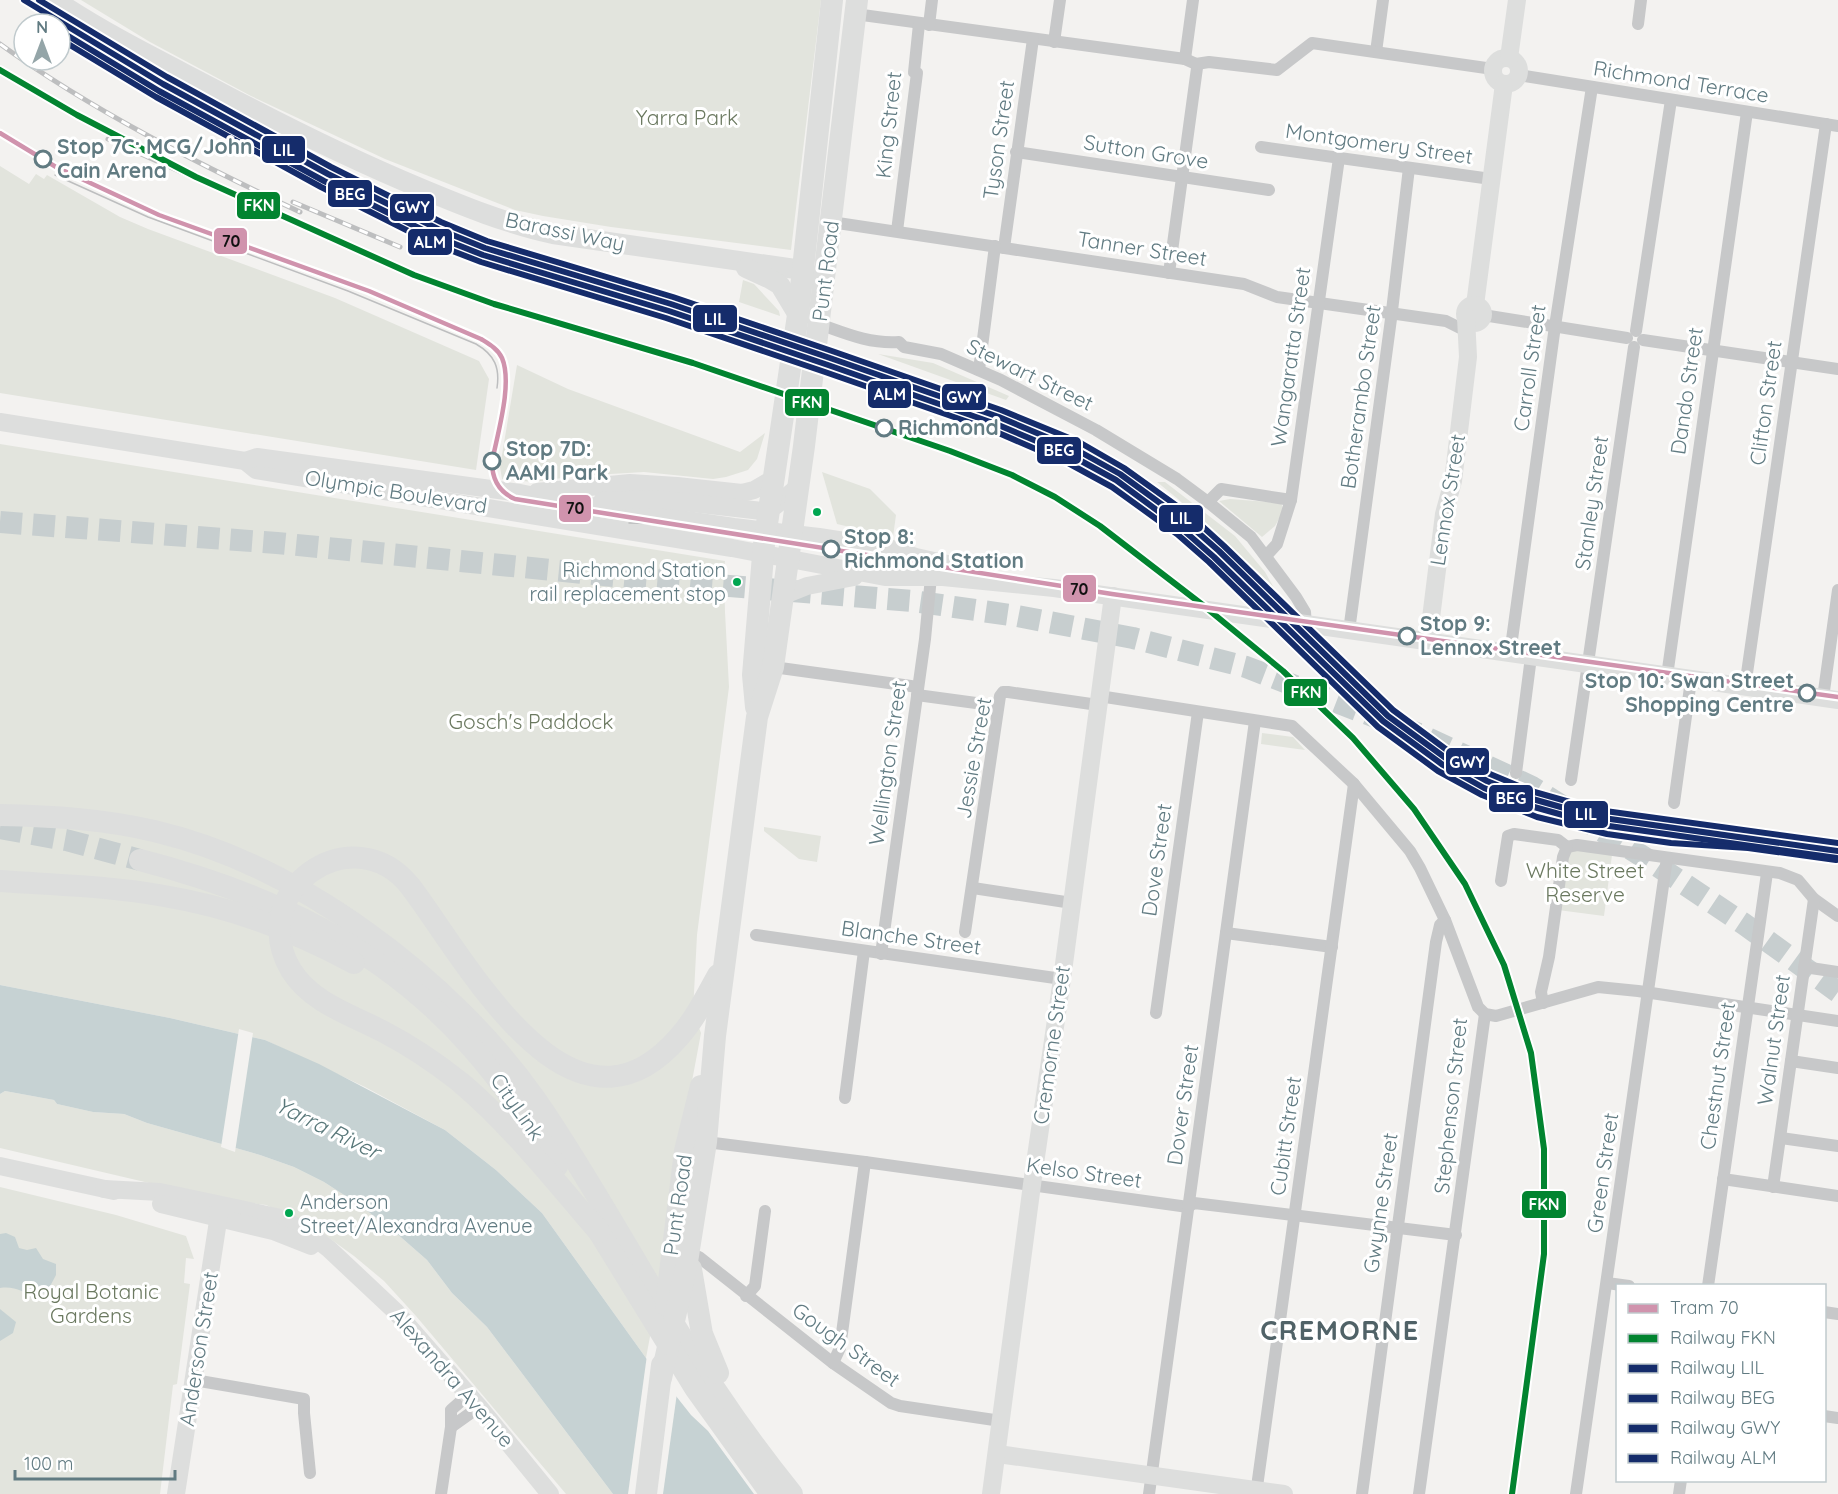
<svg xmlns="http://www.w3.org/2000/svg" width="1838" height="1494" viewBox="0 0 1838 1494" font-family="Quicksand,sans-serif">
<style>
.green{fill:#e2e4dd}
.water{fill:#c6d2d3}
.pier{fill:#f3f2f0}
.lines{fill:none;stroke-linecap:round;stroke-linejoin:round}
.highway-tunnel{stroke:#c7cecf;stroke-width:22;stroke-dasharray:22 11;stroke-linecap:butt}
.street{stroke:#c7c8c9;stroke-width:12}
.secondary{stroke:#dddedd;stroke-width:18}
.primary{stroke:#dddedd;stroke-width:20}
.highway{stroke:#dddedd;stroke-width:22}
.tram{stroke:#bdbebf;stroke-width:1.5}
.rail-casing{stroke:#bdbebf;stroke-width:5}
.rail{stroke:#fff;stroke-width:3;stroke-dasharray:9;stroke-linecap:butt}
.rail-1-casing{stroke:#fff;stroke-width:10}
.rail-2-casing{stroke:#fff;stroke-width:10}
.rail-3-casing{stroke:#fff;stroke-width:10}
.rail-4-casing{stroke:#fff;stroke-width:10}
.rail-5-casing{stroke:#fff;stroke-width:10}
.rail-1{stroke:#028430;stroke-width:6}
.rail-2{stroke:#152c6b;stroke-width:6}
.rail-3{stroke:#152c6b;stroke-width:6}
.rail-4{stroke:#152c6b;stroke-width:6}
.rail-5{stroke:#152c6b;stroke-width:6}
.tram-1-casing{stroke:#fff;stroke-width:9}
.tram-1{stroke:#d093ad;stroke-width:4.5}
.stop-dot{fill:#fff;stroke:#617b82;stroke-width:3}
.bus-dot{fill:#00a651;stroke:#fff;stroke-width:2}
.labels{text-anchor:middle;stroke-width:6;stroke-linejoin:round;paint-order:stroke}
.bus-label{font-size:20px;fill:#617b82;stroke:#fff;text-anchor:end}
.street-label{font-size:21px;fill:#617b82;stroke:#fff}
.park-label{font-size:21px;fill:#6b7960;stroke:#fff}
.stop-label{font-size:21px;font-weight:bold;fill:#617b82;stroke:#fff;text-anchor:start}
.water-label{font-size:22px;font-style:italic;fill:#587779;stroke:#fff}
.district-label{font-size:27px;font-weight:bold;letter-spacing:1.5px;fill:#506267;stroke:#fff}
.line-badge{stroke:#fff;stroke-width:2}
.badge-label{font-size:16px;text-anchor:middle;font-weight:bold;fill:#fff}
.pale-badge-label{font-size:16px;text-anchor:middle;font-weight:bold;fill:#111}
</style>
<rect width="100%" height="100%" fill="#f3f2f0"/>
<g class="green">
<polygon points="81,0 821,0 791,250 611,227 543,216 515,210 385,159 251,96 150,42"/>
<polygon points="0,166 29,184 36,174 44,179 47,175 120,217 148,229 335,298 479,361 489,379 476,470 0,393"/>
<polygon points="743,280 754,284 779,311 780,316 739,302"/>
<polygon points="878,354 933,363 1009,396 1006,400"/>
<polygon points="517,365 568,389 740,452 765,433 757,459 748,470 726,477 713,479 644,472 577,476 533,482 502,479 500,467"/>
<polygon points="0,444 725,561 724,571 725,612 729,687 697,935 693,1012 701,1033 679,1151 661,1278 646,1358 542,1213 496,1170 445,1130 365,1087 265,1040 170,1018 0,985"/>
<polygon points="822,472 870,489 896,515 893,537 837,524"/>
<polygon points="1157,482 1165,482 1235,536 1265,572 1278,595 1178,499"/>
<polygon points="1230,499 1281,503 1284,510 1275,526 1262,537 1219,501"/>
<polygon points="1262,733 1293,737 1305,750 1261,744"/>
<polygon points="764,827 821,836 817,862 799,859 764,831"/>
<polygon points="1566,849 1612,855 1604,916 1558,910"/>
<polygon points="5,1091 54,1100 57,1104 93,1112 124,1114 147,1123 260,1155 294,1167 324,1182 358,1204 395,1232 427,1260 452,1293 487,1327 613,1494 566,1494 416,1316 384,1281 354,1256 311,1225 266,1205 213,1198 0,1148 0,1094"/>
<polygon points="0,1187 116,1215 186,1236 194,1259 186,1258 184,1283 190,1284 177,1384 173,1385 160,1494 0,1494"/>
</g>
<g class="water">
<polygon points="0,985 170,1018 265,1040 319,1064 445,1130 496,1170 542,1213 646,1358 691,1415 708,1431 754,1494 613,1494 487,1327 452,1293 427,1260 395,1232 358,1204 324,1182 294,1167 260,1155 147,1123 124,1114 93,1112 57,1104 54,1100 5,1091 0,1094"/>
<path d="M6,1233L15,1237L19,1248L27,1250L36,1248L43,1259L56,1264V1275L47,1292C25,1299 21,1285 0,1288V1234Z"/>
<polygon points="0,1309 16,1322 13,1333 0,1341"/>
</g>
<g class="pier">
<polygon points="239,1029 253,1033 235,1152 221,1147"/>
<polygon points="647,1355 677,1393 663,1494 628,1494"/>
</g>
<g class="lines">
<g class="highway-tunnel">
<polyline points="0,522 277,543 644,579 913,601 1017,616 1133,638 1246,667 1419,734 1532,787 1653,863 1744,924 1838,992"/>
<polyline points="0,828 66,840 140,860"/>
</g>
<g class="street">
<polyline points="855,14 1185,59 1196,64 1197,68 1169,273"/>
<polyline points="1638,24 1641,0"/>
<polyline points="929,25 932,0"/>
<polyline points="1054,42 1060,0"/>
<polyline points="1376,52 1383,0"/>
<polyline points="1185,59 1193,0"/>
<polyline points="1196,64 1209,62 1277,70 1312,43 1493,69"/>
<polyline points="1519,75 1838,126"/>
<polyline points="1261,147 1491,179"/>
<polyline points="1016,152 1269,190"/>
<polyline points="831,222 1244,284 1277,297 1446,321 1466,331"/>
<polyline points="897,231 917,73 914,72 919,24"/>
<polyline points="1004,248 1033,39"/>
<polyline points="1483,315 1627,338"/>
<path d="M819,324C847,334 870,344 899,342L904,347L941,354L1001,380L1096,430L1177,479L1208,502L1251,537L1296,597L1305,612L1306,625"/>
<polyline points="1636,331 1671,100"/>
<polyline points="1643,340 1838,369"/>
<polyline points="979,370 995,246"/>
<polyline points="1208,502 1221,489 1291,500"/>
<polyline points="1266,556 1277,544 1291,500 1339,158"/>
<polyline points="1349,631 1391,319 1409,168"/>
<polyline points="1510,654 1555,326 1592,87"/>
<polyline points="773,667 918,687"/>
<polyline points="1667,676 1747,112"/>
<polyline points="1745,687 1826,124"/>
<polyline points="917,695 998,706"/>
<polyline points="1099,696 1292,726 1354,784 1410,851 1420,868 1445,920 1478,1007 1485,1014 1496,1016 1598,987 1638,991 1838,1021"/>
<polyline points="1823,698 1838,590"/>
<polyline points="1516,773 1531,657"/>
<polyline points="1571,780 1634,347"/>
<polyline points="1674,803 1691,680"/>
<polyline points="1567,847 1577,845 1780,873 1798,880 1814,899 1838,916"/>
<polyline points="1501,881 1508,836 1514,834 1558,840 1567,847"/>
<polyline points="973,888 1072,903"/>
<polyline points="965,932 1000,696 1003,692 1008,692 1098,705"/>
<polyline points="1226,933 1332,947"/>
<polyline points="756,935 1062,979"/>
<polyline points="881,954 925,639 931,577"/>
<polyline points="1804,967 1838,972"/>
<polyline points="1543,1003 1541,992 1549,957 1563,857 1567,847"/>
<polyline points="1156,1013 1198,712"/>
<polyline points="1791,1061 1838,1068"/>
<polyline points="845,1098 864,951"/>
<polyline points="1781,1138 1838,1146"/>
<polyline points="706,1142 865,1162 1188,1207 1194,1203 1456,1235"/>
<polyline points="1723,1179 1838,1196"/>
<polyline points="1773,1187 1814,899"/>
<polyline points="689,1253 699,1257 833,1363 891,1403 900,1406 1001,1421"/>
<polyline points="1607,1283 1629,1286"/>
<polyline points="1708,1286 1767,873"/>
<polyline points="746,1296 755,1286 765,1211"/>
<polyline points="1824,1312 1838,1314"/>
<polyline points="833,1363 840,1348 865,1162"/>
<polyline points="194,1380 304,1399 304,1413 310,1473"/>
<polyline points="1824,1416 1838,1418"/>
<polyline points="451,1427 479,1407"/>
<polyline points="441,1494 451,1427 451,1410 468,1395"/>
<polyline points="1149,1494 1255,721"/>
<polyline points="1256,1494 1354,784"/>
<polyline points="1362,1494 1436,942 1440,925 1445,920"/>
<polyline points="1419,1494 1485,1014"/>
<polyline points="1576,1494 1667,858"/>
<polyline points="1679,1494 1681,1480"/>
</g>
<g class="secondary">
<circle cx="1506" cy="71" r="13"/>
<polyline points="1509,58 1517,0"/>
<polyline points="1475,305 1504,84"/>
<circle cx="1474" cy="314" r="9"/>
<polyline points="0,422 245,461 256,470 732,548 885,577 943,577 1054,588 1838,700"/>
<polyline points="245,461 257,457 520,493 570,503 734,527 819,537 889,548 916,557 974,570"/>
<polyline points="537,492 630,483 677,486 742,493 754,490 773,479"/>
<polyline points="602,501 656,499 762,511 775,506 798,487"/>
<polyline points="782,596 807,586 854,577"/>
<polyline points="1428,642 1444,514 1453,481 1468,357 1466,317"/>
<polyline points="0,1166 114,1191"/>
<polyline points="104,1189 160,1192 231,1207 276,1217 306,1231 329,1249 395,1311 479,1407 550,1494"/>
<polyline points="161,1204 273,1231 311,1246"/>
<polyline points="998,1454 1284,1494"/>
<polyline points="176,1494 220,1208"/>
<polyline points="991,1494 1033,1177 1062,979 1113,596"/>
</g>
<g class="primary">
<path d="M55,0C107,35 163,62 218,91C284,126 350,159 420,188C463,206 507,224 553,234L802,270L813,277"/>
<polyline points="746,268 770,279 780,285 798,315"/>
</g>
<g class="highway">
<polyline points="756,707 753,675 764,544 798,315 832,0"/>
<path d="M0,815C52,816 103,819 154,831C299,865 451,979 536,1100C586,1172 628,1251 675,1326C710,1384 749,1441 792,1494"/>
<path d="M140,860C268,893 384,947 472,1048C504,1084 531,1125 557,1166"/>
<path d="M0,881C55,885 110,886 164,896C231,907 295,931 354,963"/>
<polyline points="591,1219 695,1388 771,1494"/>
<path d="M599,1232C554,1180 512,1126 460,1082C436,1063 411,1046 384,1032C352,1015 311,1003 291,970C244,890 353,815 410,886C466,959 571,1162 679,1037C695,1019 706,997 718,975"/>
<polyline points="691,1269 702,1334 718,1373"/>
<polyline points="666,1305 685,1151 701,1086"/>
<polyline points="661,1378 686,1268 706,1142 715,1036 757,717 773,667 804,446 857,0"/>
<polyline points="646,1494 662,1365"/>
</g>
<g class="tram">
<path d="M55,175L148,217L348,291L476,344C495,355 500,368 497,388"/>
<polyline points="629,523 668,524"/>
</g>
<defs>
<g id="rail">
<path d="M0,44C93,111 197,163 300,212"/>
<polyline points="108,139 212,186"/>
<polyline points="293,202 400,247"/>
</g>
</defs>
<use href="#rail" class="rail-casing"/>
<use href="#rail" class="rail"/>
<defs>
<polyline id="rail-1" points="0,70 77,115 196,177 414,275 494,304 693,363 950,451 1012,475 1055,497 1100,526 1204,606 1283,671 1353,738 1414,809 1465,884 1504,965 1531,1053 1544,1149 1544,1254 1512,1494"/>
<polyline id="rail-2" points="24,0 163,84 328,174 438,229 485,248 671,304 830,358 999,417 1075,449 1120,474 1186,522 1219,551 1388,716 1447,759 1487,781 1529,798 1596,817 1838,851"/>
<polyline id="rail-3" points="60,31 159,91 324,181 435,236 483,255 669,311 828,365 996,424 1072,456 1116,480 1181,528 1214,557 1383,721 1443,765 1484,788 1527,805 1595,824 1837,858"/>
<polyline id="rail-4" points="39,0 167,77 331,167 441,222 487,241 673,297 832,351 1001,410 1079,442 1124,468 1191,516 1224,546 1393,710 1451,753 1490,774 1531,791 1598,810 1838,843"/>
<polyline id="rail-5" points="60,39 156,97 321,187 432,243 481,262 666,318 825,372 994,431 1068,463 1112,487 1177,534 1209,562 1378,727 1438,771 1482,795 1537,817 1607,834 1671,843 1748,848 1836,860"/>
</defs>
<use href="#rail-1" class="rail-1-casing"/>
<use href="#rail-2" class="rail-2-casing"/>
<use href="#rail-3" class="rail-3-casing"/>
<use href="#rail-4" class="rail-4-casing"/>
<use href="#rail-5" class="rail-5-casing"/>
<use href="#rail-1" class="rail-1"/>
<use href="#rail-2" class="rail-2"/>
<use href="#rail-3" class="rail-3"/>
<use href="#rail-4" class="rail-4"/>
<use href="#rail-5" class="rail-5"/>
<defs>
<path id="tram-1" d="M0,133L56,167L159,215L369,291L481,339C489,344 498,349 502,358C513,384 497,435 492,462C492,480 499,492 515,499L1112,594L1838,697"/>
</defs>
<use href="#tram-1" class="tram-1-casing"/>
<use href="#tram-1" class="tram-1"/>
</g>
<g class="stop-dot">
<circle cx="43" cy="159" r="8"/>
<circle cx="884" cy="428" r="8"/>
<circle cx="492" cy="461" r="8"/>
<circle cx="831" cy="549" r="8"/>
<circle cx="1407" cy="636" r="8"/>
<circle cx="1807" cy="693" r="8"/>
</g>
<g class="bus-dot">
<circle cx="817" cy="512" r="5"/>
<circle cx="737" cy="582" r="5"/>
<circle cx="289" cy="1213" r="5"/>
</g>
<g class="labels">
<g class="bus-label">
<text x="726" y="577">Richmond Station<tspan x="726" dy="24">rail replacement stop</tspan></text>
<text x="300" y="1209" text-anchor="start">Anderson<tspan x="300" dy="24">Street/Alexandra Avenue</tspan></text>
</g>
<g class="street-label">
<text transform="translate(1681 82) rotate(9)" y="7">Richmond Terrace</text>
<text transform="translate(889 125) rotate(-84)" y="7">King Street</text>
<text transform="translate(999 140) rotate(-82)" y="7">Tyson Street</text>
<text transform="translate(1379 144) rotate(8)" y="7">Montgomery Street</text>
<text transform="translate(1146 152) rotate(9)" y="7">Sutton Grove</text>
<text transform="translate(565 232) rotate(12)" y="7">Barassi Way</text>
<text transform="translate(1142 249) rotate(9)" y="7">Tanner Street</text>
<text transform="translate(826 271) rotate(-83)" y="7">Punt Road</text>
<text transform="translate(1291 357) rotate(-82)" y="7">Wangaratta Street</text>
<text transform="translate(1530 368) rotate(-82)" y="7">Carroll Street</text>
<text transform="translate(1030 375) rotate(26)" y="7">Stewart Street</text>
<text transform="translate(1687 391) rotate(-82)" y="7">Dando Street</text>
<text transform="translate(1361 397) rotate(-82)" y="7">Botherambo Street</text>
<text transform="translate(1766 403) rotate(-82)" y="7">Clifton Street</text>
<text transform="translate(396 492) rotate(9)" y="7">Olympic Boulevard</text>
<text transform="translate(1448 500) rotate(-81)" y="7">Lennox Street</text>
<text transform="translate(1592 503) rotate(-82)" y="7">Stanley Street</text>
<text transform="translate(974 758) rotate(-80)" y="7">Jessie Street</text>
<text transform="translate(888 763) rotate(-82)" y="7">Wellington Street</text>
<text transform="translate(1157 860) rotate(-82)" y="7">Dove Street</text>
<text transform="translate(911 938) rotate(8)" y="7">Blanche Street</text>
<text transform="translate(1774 1040) rotate(-82)" y="7">Walnut Street</text>
<text transform="translate(1052 1045) rotate(-82)" y="7">Cremorne Street</text>
<text transform="translate(1718 1076) rotate(-82)" y="7">Chestnut Street</text>
<text transform="translate(1183 1105) rotate(-82)" y="7">Dover Street</text>
<text transform="translate(1451 1106) rotate(-84)" y="7">Stephenson Street</text>
<text transform="translate(517 1107) rotate(55)" y="7">CityLink</text>
<text transform="translate(1286 1136) rotate(-82)" y="7">Cubitt Street</text>
<text transform="translate(1084 1173) rotate(8)" y="7">Kelso Street</text>
<text transform="translate(1603 1173) rotate(-82)" y="7">Green Street</text>
<text transform="translate(1381 1203) rotate(-82)" y="7">Gwynne Street</text>
<text transform="translate(678 1205) rotate(-82)" y="7">Punt Road</text>
<text transform="translate(846 1345) rotate(36)" y="7">Gough Street</text>
<text transform="translate(199 1349) rotate(-81)" y="7">Anderson Street</text>
<text transform="translate(452 1378) rotate(49)" y="7">Alexandra Avenue</text>
</g>
<g class="park-label">
<text x="687" y="125">Yarra Park</text>
<text x="531" y="729">Gosch's Paddock</text>
<text x="1585" y="878">White Street<tspan x="1585" dy="24">Reserve</tspan></text>
<text x="91" y="1299">Royal Botanic<tspan x="91" dy="24">Gardens</tspan></text>
</g>
<g class="stop-label">
<text x="57" y="154">Stop 7C: MCG/John<tspan x="57" dy="24">Cain Arena</tspan></text>
<text x="898" y="435">Richmond</text>
<text x="506" y="456">Stop 7D:<tspan x="506" dy="24">AAMI Park</tspan></text>
<text x="844" y="544">Stop 8:<tspan x="844" dy="24">Richmond Station</tspan></text>
<text x="1420" y="631">Stop 9:<tspan x="1420" dy="24">Lennox Street</tspan></text>
<text x="1794" y="688" text-anchor="end">Stop 10: Swan Street<tspan x="1794" dy="24">Shopping Centre</tspan></text>
</g>
<g class="water-label">
<text transform="translate(328 1128) rotate(26)" y="8">Yarra River</text>
</g>
<g class="district-label">
<text x="1340" y="1340">CREMORNE</text>
</g>
</g>
<g class="line-badge">
<rect x="261" y="135" width="45" height="29" rx="6" fill="#152c6b"/>
<rect x="327" y="179" width="46" height="29" rx="6" fill="#152c6b"/>
<rect x="236" y="191" width="45" height="29" rx="6" fill="#028430"/>
<rect x="389" y="193" width="46" height="29" rx="6" fill="#152c6b"/>
<rect x="213" y="227" width="35" height="28" rx="6" fill="#d093ad"/>
<rect x="407" y="228" width="46" height="28" rx="6" fill="#152c6b"/>
<rect x="692" y="304" width="46" height="29" rx="6" fill="#152c6b"/>
<rect x="867" y="380" width="45" height="29" rx="6" fill="#152c6b"/>
<rect x="941" y="383" width="46" height="28" rx="6" fill="#152c6b"/>
<rect x="784" y="388" width="46" height="29" rx="6" fill="#028430"/>
<rect x="1036" y="436" width="46" height="29" rx="6" fill="#152c6b"/>
<rect x="558" y="494" width="34" height="29" rx="6" fill="#d093ad"/>
<rect x="1158" y="504" width="46" height="29" rx="6" fill="#152c6b"/>
<rect x="1062" y="574" width="35" height="29" rx="6" fill="#d093ad"/>
<rect x="1283" y="678" width="45" height="29" rx="6" fill="#028430"/>
<rect x="1445" y="747" width="45" height="29" rx="6" fill="#152c6b"/>
<rect x="1488" y="784" width="46" height="29" rx="6" fill="#152c6b"/>
<rect x="1563" y="800" width="46" height="29" rx="6" fill="#152c6b"/>
<rect x="1521" y="1190" width="46" height="29" rx="6" fill="#028430"/>
</g>
<g class="badge-label">
<text x="284" y="156">LIL</text>
<text x="350" y="200">BEG</text>
<text x="259" y="211">FKN</text>
<text x="412" y="213">GWY</text>
<text x="430" y="248">ALM</text>
<text x="715" y="325">LIL</text>
<text x="890" y="400">ALM</text>
<text x="964" y="403">GWY</text>
<text x="807" y="408">FKN</text>
<text x="1059" y="456">BEG</text>
<text x="1181" y="524">LIL</text>
<text x="1306" y="698">FKN</text>
<text x="1467" y="768">GWY</text>
<text x="1511" y="804">BEG</text>
<text x="1586" y="820">LIL</text>
<text x="1544" y="1210">FKN</text>
</g>
<g class="pale-badge-label">
<text x="231" y="247">70</text>
<text x="575" y="514">70</text>
<text x="1079" y="595">70</text>
</g>
<rect x="1616" y="1284" width="210" height="198" fill="#ffffff" stroke="#c0cacd" stroke-width="1.5"/>
<rect x="1628" y="1304" width="30" height="9" fill="#d093ad" stroke="#c0cacd" stroke-width="1.5"/>
<text x="1670" y="1314" font-size="18" fill="#617b82">Tram 70</text>
<rect x="1628" y="1334" width="30" height="9" fill="#028430" stroke="#c0cacd" stroke-width="1.5"/>
<text x="1670" y="1344" font-size="18" fill="#617b82">Railway FKN</text>
<rect x="1628" y="1364" width="30" height="9" fill="#152c6b" stroke="#c0cacd" stroke-width="1.5"/>
<text x="1670" y="1374" font-size="18" fill="#617b82">Railway LIL</text>
<rect x="1628" y="1394" width="30" height="9" fill="#152c6b" stroke="#c0cacd" stroke-width="1.5"/>
<text x="1670" y="1404" font-size="18" fill="#617b82">Railway BEG</text>
<rect x="1628" y="1424" width="30" height="9" fill="#152c6b" stroke="#c0cacd" stroke-width="1.5"/>
<text x="1670" y="1434" font-size="18" fill="#617b82">Railway GWY</text>
<rect x="1628" y="1454" width="30" height="9" fill="#152c6b" stroke="#c0cacd" stroke-width="1.5"/>
<text x="1670" y="1464" font-size="18" fill="#617b82">Railway ALM</text>
<g transform="translate(42 42)"><circle r="28" fill="#ffffff" stroke="#c0cacd" stroke-width="1.5"/>
<path d="M0-4.5L10 22L0 15L-10 22Z" fill="#94a5a8"/>
<text y="-9" font-size="16" font-weight="bold" text-anchor="middle" fill="#617b82">N</text>
</g>
<path d="M15 1470v9h160v-9" fill="none" stroke="#617b82" stroke-width="3"/>
<text x="24" y="1470" font-size="18" fill="#617b82" stroke="#ffffff" stroke-width="4.5" paint-order="stroke">100 m</text>
</svg>
